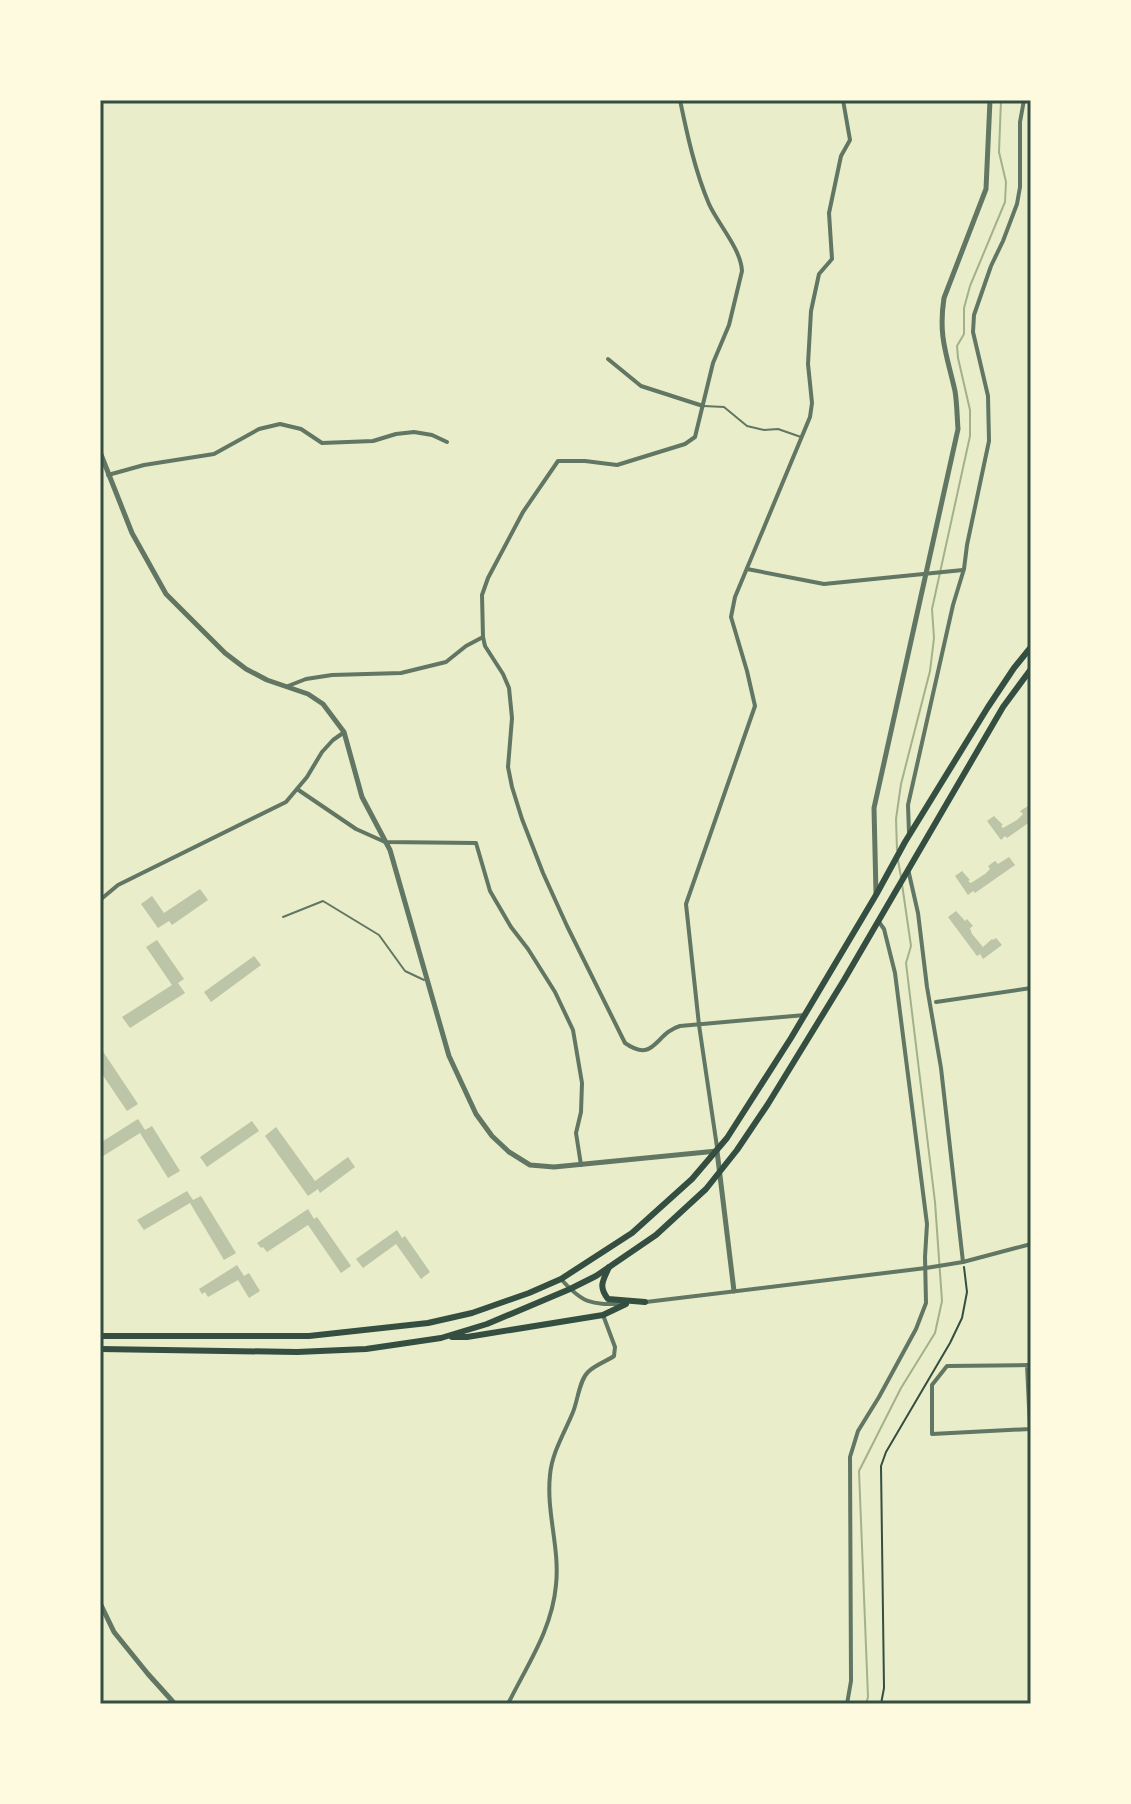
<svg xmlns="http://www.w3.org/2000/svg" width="1131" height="1804" viewBox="0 0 1131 1804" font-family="Inter,sans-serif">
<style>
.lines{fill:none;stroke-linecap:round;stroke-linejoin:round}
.stream{stroke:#a3b18a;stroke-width:2}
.building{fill:#bcc5a7}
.path{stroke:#344e41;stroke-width:2}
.service{stroke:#617663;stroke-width:2}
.minor{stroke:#617663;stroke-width:4}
.tertiary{stroke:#617663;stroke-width:5}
.primary{stroke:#344e41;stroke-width:6}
.neatline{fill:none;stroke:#344e41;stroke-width:3}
</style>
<rect width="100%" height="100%" fill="#e9edc9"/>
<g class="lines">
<g class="stream">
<polyline points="897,850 896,819 901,784 930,671 934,638 932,609 970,436 970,410 958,358 957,346 964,334 964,308 970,286 1005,202 1006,182 999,152 1001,100"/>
<polyline points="898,860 901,877"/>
<polyline points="866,1704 868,1697 859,1471 901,1388 935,1333 942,1301 935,1202 906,963 911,946 902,884"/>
</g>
</g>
<g class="building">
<polygon points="1028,806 1031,810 1031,821 1007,838 1005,836 1001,840 987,821 994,816 1003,825 1001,826 1003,828 1017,820 1023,814 1020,811"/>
<polygon points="1009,857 1015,865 975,893 973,891 968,895 955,876 962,871 970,880 968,881 971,883 985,874 990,869 988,866 995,861 998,864"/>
<polygon points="200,889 208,900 172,925 169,921 158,928 141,904 152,896 164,913"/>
<polygon points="956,911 965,921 967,919 973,926 970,928 972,934 983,947 992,939 993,940 996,938 1002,945 983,959 980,954 977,956 948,917"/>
<polygon points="157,940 184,979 178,983 185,993 130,1028 122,1017 172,985 146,947"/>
<polygon points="254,956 261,965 211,1002 204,992"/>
<polygon points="100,1047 138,1104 127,1111 100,1071"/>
<polygon points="138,1119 145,1130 152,1126 180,1171 168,1178 140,1133 100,1158 100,1143"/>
<polygon points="252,1121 259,1131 207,1167 200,1157"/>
<polygon points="276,1127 315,1181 348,1157 355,1167 320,1193 318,1189 308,1196 265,1136"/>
<polygon points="187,1191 193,1200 201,1196 236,1253 224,1260 190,1203 144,1230 137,1220"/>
<polygon points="308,1209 314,1219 317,1217 351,1266 341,1273 308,1225 267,1252 263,1247 261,1248 257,1243"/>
<polygon points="397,1230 402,1238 405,1236 430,1272 421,1279 396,1244 363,1268 356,1259"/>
<polygon points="237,1265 244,1276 249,1273 260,1291 249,1298 238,1280 208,1297 205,1292 202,1294 199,1289"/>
</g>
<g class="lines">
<polyline class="path" points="881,1704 884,1688 881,1466 886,1452 950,1343 962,1318 967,1292 964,1267"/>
<g class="service">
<polyline points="704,406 724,407 747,426 764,430 778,429 801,437"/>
<polyline points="283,917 323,901 379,935 405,971 424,980"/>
</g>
<g class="minor">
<path d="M680,100C687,134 695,171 709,204C718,224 741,249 742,271L729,325L713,363L695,437L685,444L617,465L585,461H558L523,512L488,578L482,595L483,637L485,646L503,674L509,688L512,718L508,767L512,787L522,819L543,873L567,926L625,1043C655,1064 655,1033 680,1026L805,1015"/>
<polyline points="608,359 641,386 703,406"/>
<polyline points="108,475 144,465 214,454 259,429 280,424 301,429 322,443 373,441 396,434 414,432 432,435 447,442"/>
<polyline points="747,569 824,584 963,570"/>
<polyline points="288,686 306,679 332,675 401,673 446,662 466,646 483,637"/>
<polyline points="297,789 356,829 385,842 476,843 490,891 511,927 528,949 555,992 573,1030 582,1083 581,1112 576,1133 581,1165"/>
<polyline points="909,833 908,805 953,605 964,569 967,545 989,441 988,396 973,332 974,315 991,266 1003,241 1017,204 1020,187 1020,122 1024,100"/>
<polyline points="908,869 918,913 927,987 941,1068 963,1262"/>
<polyline points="100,900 118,885 286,802 307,777 322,752 333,740 343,733"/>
<polyline points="936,1002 1031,988"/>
<polyline points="717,1147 699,1025 686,904 755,706 747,671 731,617 735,597 810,417 812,403 808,364 811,311 819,274 832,259 829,213 841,156 850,140 843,100"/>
<path d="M561,1279C584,1305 591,1304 625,1304"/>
<polyline points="646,1302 926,1268 963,1262 1031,1244"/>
<polyline points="1027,1365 1030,1429 932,1434 932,1385 947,1366 1031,1365"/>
<path d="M508,1704C527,1665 552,1630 556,1585C560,1548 546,1512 550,1475C552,1452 565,1432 573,1412C578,1400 579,1381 588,1372C595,1365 607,1361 614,1356L615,1347L603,1315"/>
<polyline points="847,1704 851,1681 850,1457 858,1431 879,1397 916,1329 926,1303 925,1257 927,1224 895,973 884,929 879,922"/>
</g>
<g class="tertiary">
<polyline points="100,452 132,533 166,594 225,653 246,669 267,680 308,694 323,704 344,732 362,797 390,850 449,1056 476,1114 492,1136 509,1152 530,1165 554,1167 717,1151 734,1291"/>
<path d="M876,894L874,808L958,429C957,416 957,403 955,391C947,355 938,337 944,298L986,189L990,100"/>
<polyline points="100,1603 114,1632 148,1674 175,1704"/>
</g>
<g class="primary">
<path d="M609,1267C603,1281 598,1286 608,1299L645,1302"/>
<polyline points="100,1336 309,1336 428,1323 472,1313 529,1293 561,1279 632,1233 692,1179 727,1138 791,1038 876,895 905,842 988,707 1014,668 1031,647"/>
<polyline points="452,1337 467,1337 603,1315 626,1304"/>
<polyline points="100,1349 297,1352 366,1349 441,1338 487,1324 570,1289 596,1276 656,1235 706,1189 737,1150 768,1104 844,980 1003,707 1031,669"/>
</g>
</g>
<rect width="1131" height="1804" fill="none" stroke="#fefae0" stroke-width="204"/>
<rect x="102" y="102" width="927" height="1600" class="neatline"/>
</svg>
